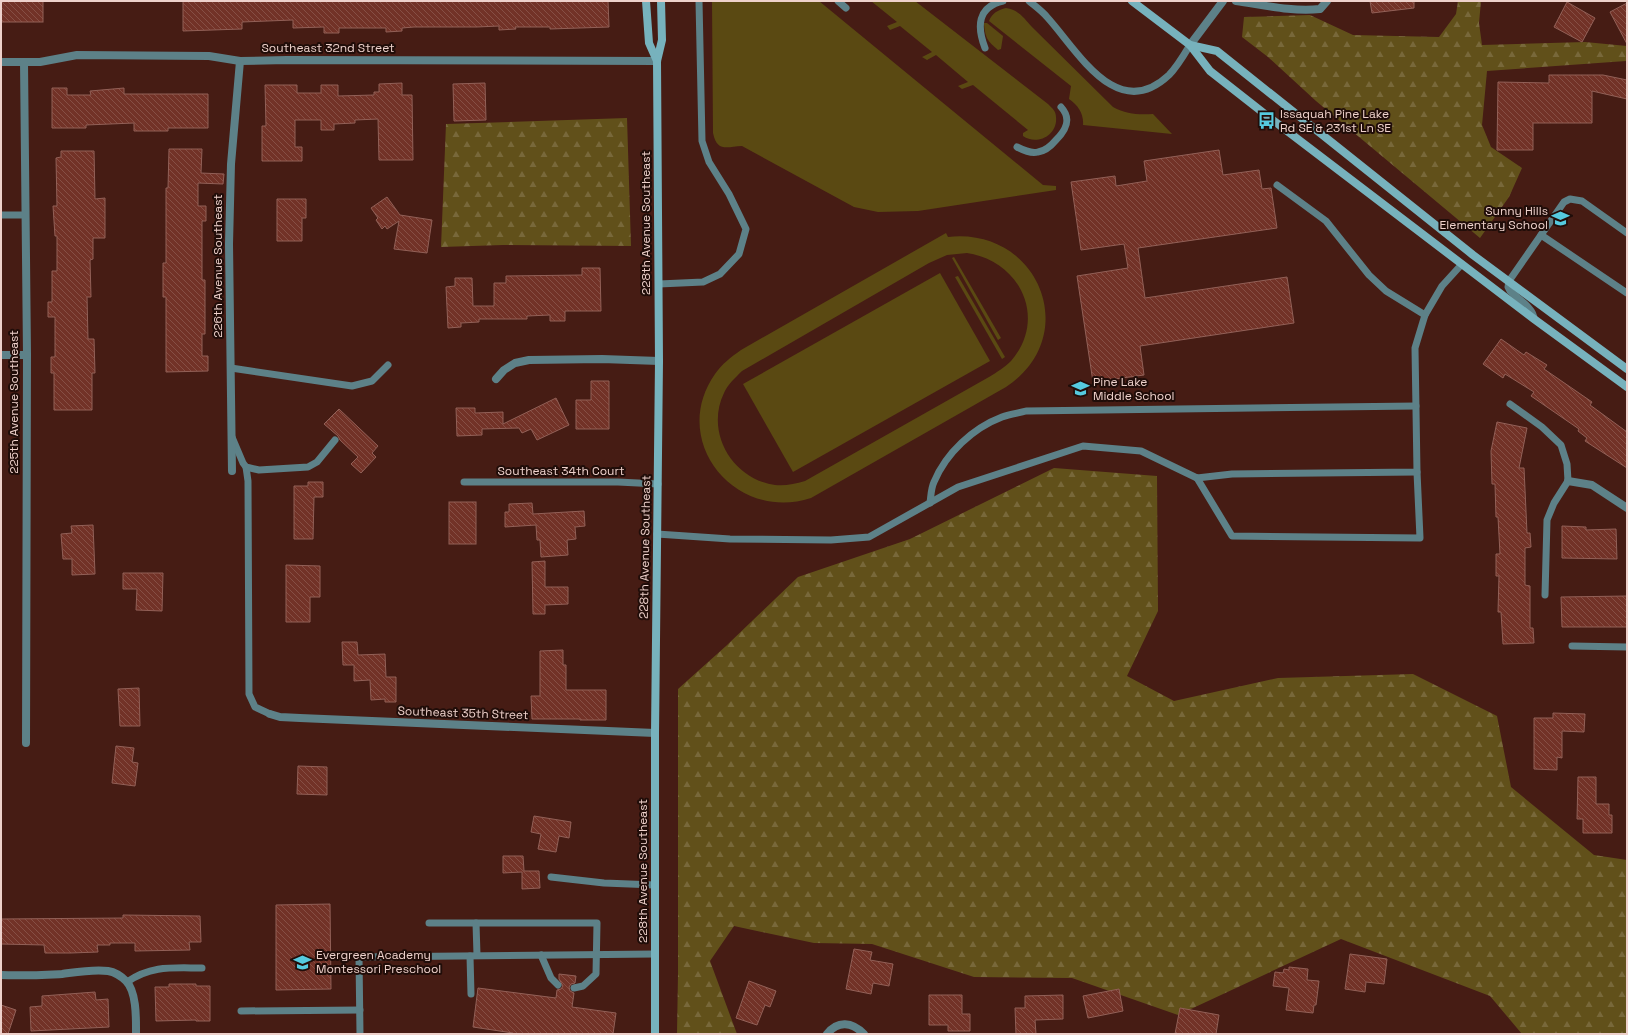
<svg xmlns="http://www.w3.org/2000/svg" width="1628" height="1035" viewBox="0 0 1628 1035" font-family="'Space Grotesk',sans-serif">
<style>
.green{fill:#5a4912;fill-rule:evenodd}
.forest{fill:url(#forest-firs)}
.building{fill:url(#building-back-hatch);stroke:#926057}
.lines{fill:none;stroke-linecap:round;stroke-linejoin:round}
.lane{stroke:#5d8188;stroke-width:7}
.street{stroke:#5d8188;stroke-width:8}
.secondary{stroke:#77b2bd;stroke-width:8}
.labels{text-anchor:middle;stroke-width:4;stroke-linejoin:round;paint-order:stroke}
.street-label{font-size:12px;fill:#eed1cb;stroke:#200d09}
.poi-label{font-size:12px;fill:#eed1cb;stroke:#200d09;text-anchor:start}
</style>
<defs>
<pattern id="forest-firs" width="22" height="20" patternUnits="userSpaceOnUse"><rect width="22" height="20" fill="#61501a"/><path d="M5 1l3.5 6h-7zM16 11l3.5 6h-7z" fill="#78683a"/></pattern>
<pattern id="building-back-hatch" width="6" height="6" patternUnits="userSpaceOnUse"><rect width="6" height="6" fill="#723227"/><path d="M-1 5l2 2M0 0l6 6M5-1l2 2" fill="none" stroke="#864f45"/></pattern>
</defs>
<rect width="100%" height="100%" fill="#461c14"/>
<g class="green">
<path d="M712,1H819L1043,185L1056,186V190L918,211L878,212L854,207L742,146C726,147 717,152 713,133Z"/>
<path d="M871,1H915L1048,104C1052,108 1056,111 1056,117C1058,135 1037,146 1023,136V133L1028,130L973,85L962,89L958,86L968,82L936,55L927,60L922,57L932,52L900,26L890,30L887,26L897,22Z"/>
<path d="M1006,8C1019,10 1024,18 1032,27L1113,107C1126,114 1138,115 1153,114L1172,134L1083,125C1084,114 1078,105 1069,99L1071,86L989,21C992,13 998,10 1006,8Z"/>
<path d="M984,23H987L1003,36L1001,49L998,50C987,41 985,37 984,23Z"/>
<path d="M946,233L948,237C1039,227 1083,336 1006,387L811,498C736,523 668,441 715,374C722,364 731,357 741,350ZM967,253C1020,261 1048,318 1011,361C1004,368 997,372 989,377L805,481C795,484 785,486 775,485C732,479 705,432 724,393C728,384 735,378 742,371L929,263L947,255Z"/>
<polygon points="954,257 1001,338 998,340 952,258"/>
<polygon points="940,273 990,361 793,472 743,384"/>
<polygon points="958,276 1005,357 1002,359 955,277"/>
</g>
<g class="forest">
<polygon points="1458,1 1481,1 1479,23 1482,45 1585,42 1627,46 1626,61 1487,71 1482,125 1491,147 1522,168 1509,197 1480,238 1316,101 1268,57 1242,37 1244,17 1310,15 1353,35 1439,37 1456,14"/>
<polygon points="627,118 631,246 503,245 441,247 446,124"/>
<polygon points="1054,468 1157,476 1158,611 1127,676 1174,701 1278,678 1413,674 1497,716 1511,787 1594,855 1627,860 1627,1034 1522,1034 1490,996 1341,939 1178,1015 1072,978 974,977 872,944 814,943 734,926 710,961 737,1034 677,1034 678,974 678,689 726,646 798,577 910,539"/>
</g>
<g class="building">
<rect x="1" y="1" width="42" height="21"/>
<polygon points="183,1 608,1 609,27 550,29 550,27 515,27 516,29 499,30 499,26 477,27 414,27 402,28 402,31 386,32 386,28 339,28 339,33 324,33 324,27 293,28 293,20 242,22 242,29 183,31"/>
<polygon points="1370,1 1414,1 1414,8 1372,13"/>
<polygon points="1567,2 1595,18 1582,42 1554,27"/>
<polygon points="1627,3 1627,44 1610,12"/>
<polygon points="1549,75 1603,75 1627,80 1627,99 1592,91 1592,123 1533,123 1533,150 1497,150 1498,82 1549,83"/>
<polygon points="402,83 402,95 412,95 413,160 379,160 378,119 355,120 355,123 334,124 334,130 321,130 321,120 295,120 295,147 302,147 302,161 262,161 262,126 266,126 265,85 297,85 297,93 321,93 321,85 338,85 338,96 374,95 374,92 379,92 379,84"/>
<polygon points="485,83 486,120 454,121 453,84"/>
<polygon points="52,88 67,88 67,95 91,95 90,91 124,88 124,94 208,94 208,128 168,128 168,131 134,131 134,123 86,125 86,128 52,128"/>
<polygon points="169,149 202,149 201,173 224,174 223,184 198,183 198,206 206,206 206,221 202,221 202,280 205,280 205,334 202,334 202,356 208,356 208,371 166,372 166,297 163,297 163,263 166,263 166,188 168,188"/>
<polygon points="1219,150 1223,175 1259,170 1262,189 1271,188 1277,228 1138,248 1145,298 1287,277 1294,323 1140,346 1144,375 1093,382 1077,276 1128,268 1124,244 1081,250 1071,182 1115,176 1116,186 1147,181 1144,161"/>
<polygon points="61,151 94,151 95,199 105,198 105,238 93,238 93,259 90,260 91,297 87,297 88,339 94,339 95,373 92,373 92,410 54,410 54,373 51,373 51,357 55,357 55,317 48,317 48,302 52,302 52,271 57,271 57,236 55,236 53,206 57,206 56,158 61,157"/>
<polygon points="387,197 400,215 432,220 427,253 394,249 399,221 387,229 385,226 382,229 376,220 378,218 371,208"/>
<polygon points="277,199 306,199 306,218 302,218 302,241 277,241"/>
<polygon points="582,268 600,268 601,311 565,311 565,321 550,321 550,315 527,316 527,319 479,319 479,322 461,323 461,327 448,328 446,287 455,286 455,278 472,278 473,306 494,306 494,283 506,283 506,276 582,275"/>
<polygon points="1501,339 1524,355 1526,352 1547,365 1544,369 1592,402 1590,405 1627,432 1627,468 1585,441 1587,438 1578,431 1579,429 1531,396 1534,392 1505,374 1503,378 1483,364"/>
<polygon points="591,381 609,381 609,429 576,429 576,400 591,400"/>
<polygon points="556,398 569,425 537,440 531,429 522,433 519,428 482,429 482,435 457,436 456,408 475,408 475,413 503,412 503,424"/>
<polygon points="339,409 378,446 372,453 376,457 361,473 351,464 358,457 340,440 338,436 324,424"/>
<polygon points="1497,422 1527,428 1519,468 1524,468 1527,533 1530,533 1531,547 1525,548 1525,585 1530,586 1530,628 1533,628 1534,643 1503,644 1501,612 1498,612 1499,576 1496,576 1496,554 1500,554 1498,517 1496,517 1495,484 1492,484 1491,451"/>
<polygon points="308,482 323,482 323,497 314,497 313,539 294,539 294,486 308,486"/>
<rect x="449" y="502" width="27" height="42"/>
<polygon points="532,503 533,514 584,511 585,526 575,527 576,539 567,540 568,555 541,557 540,540 537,540 536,525 505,527 505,512 509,512 509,504"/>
<polygon points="93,525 95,574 72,575 72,559 63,559 61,534 72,533 71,526"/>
<polygon points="1562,526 1586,527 1586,530 1616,529 1617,559 1562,558"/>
<polygon points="545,561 545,587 568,587 568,604 545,605 545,614 533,614 532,562"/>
<polygon points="286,565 320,566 320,597 310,597 310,622 286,622"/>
<polygon points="123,573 163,573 162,611 136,610 137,589 123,589"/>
<polygon points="1627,596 1627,627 1562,627 1561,597"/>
<polygon points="342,642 357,642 358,655 385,654 386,677 396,677 396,702 385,702 385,699 371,700 370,680 354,681 354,665 343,665"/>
<polygon points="563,650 563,665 566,665 566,690 606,690 606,720 580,720 580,719 532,719 531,696 540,696 540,651"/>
<polygon points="139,688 140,726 120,726 118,689"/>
<polygon points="1553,713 1585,714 1584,732 1562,731 1562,758 1557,757 1557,770 1534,769 1534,718 1553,718"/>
<polygon points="116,746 134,748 132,762 138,763 135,786 112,783"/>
<polygon points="298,766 327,767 327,795 297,794"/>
<polygon points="1578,777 1596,777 1596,804 1609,804 1609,815 1612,815 1612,833 1583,833 1583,819 1577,819"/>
<polygon points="534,816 571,822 569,838 559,836 556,852 538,849 541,834 531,832"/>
<polygon points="503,856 523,856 524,871 539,871 540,888 522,889 522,872 503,873"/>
<polygon points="330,904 331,989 276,990 276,905"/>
<polygon points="123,915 200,916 201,942 189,942 190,950 135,951 135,943 110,943 110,945 97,945 98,952 71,953 45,953 44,945 1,944 1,919 123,918"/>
<polygon points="854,949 872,952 870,960 893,964 889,986 873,983 871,994 846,989"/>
<polygon points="1350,954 1387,959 1384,984 1366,982 1365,992 1345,989"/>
<polygon points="1289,967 1308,969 1307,980 1319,981 1316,1005 1314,1005 1313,1013 1286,1010 1289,988 1273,986 1275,972 1283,973 1284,969 1289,970"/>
<polygon points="559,974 576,976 575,983 571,984 569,987 570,991 574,993 572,1007 616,1013 613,1034 513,1034 513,1033 473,1027 478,988 556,998 557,990 561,989 563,986 559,979"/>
<polygon points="749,981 776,991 770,1007 765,1005 757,1025 736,1018"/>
<polygon points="169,984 196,984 196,986 210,986 210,1021 196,1021 196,1020 156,1021 155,987 169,987"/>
<polygon points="1119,989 1123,1011 1088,1018 1083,996"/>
<polygon points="95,992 96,1000 108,999 109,1027 31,1031 30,1007 42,1006 42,996"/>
<polygon points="929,995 962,995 962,1014 970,1014 970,1031 948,1031 948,1025 929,1025"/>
<polygon points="1063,995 1063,1019 1035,1020 1036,1034 1016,1034 1015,1008 1025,1008 1025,996"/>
<polygon points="1,1005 16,1010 8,1034 1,1034"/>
<polygon points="1180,1008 1219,1015 1216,1034 1175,1034"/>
</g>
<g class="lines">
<g class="lane">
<polyline points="838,1 846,8"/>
<path d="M1029,1C1035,6 1042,11 1047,17C1078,51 1117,124 1169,75C1177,67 1184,55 1190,45"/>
<path d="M985,48C977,27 977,7 1003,1"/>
<path d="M1017,147C1023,150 1031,154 1038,152C1046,151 1051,146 1056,140C1066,130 1072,119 1061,107"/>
<polyline points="1277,185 1326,221 1369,275 1386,291 1425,315"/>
<polyline points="1,215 25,215"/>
<polyline points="1541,235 1627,293"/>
<polyline points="659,284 703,282 720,274 739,254 746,229 729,194 709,162 702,141 699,1"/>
<path d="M1534,319C1534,308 1517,298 1510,291L1508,287L1509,281L1564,202L1570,199L1582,201L1627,233"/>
<polyline points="231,368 352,386 372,381 388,365"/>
<polyline points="1510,404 1542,427 1561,445 1567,464 1568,481 1554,503 1547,520 1545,595"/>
<polyline points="232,437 243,463 246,467 259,470 308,467 317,462 335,440"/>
<polyline points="246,467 248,481 249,694 255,707 270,714"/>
<polyline points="1197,478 1232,536 1420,538 1417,472"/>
<polyline points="464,482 618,482 658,484"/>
<path d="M930,503C931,496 931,488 934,482C946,453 973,428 1002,417C1010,414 1019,413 1026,411L1416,406"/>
<polyline points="657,534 730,539 831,540 869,537 958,487 1083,446 1141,451 1197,478 1232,474 1417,472 1415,348 1425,315 1442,286 1462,264"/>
<polyline points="1572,646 1627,647"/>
<polyline points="551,877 604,883 655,885"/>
<polyline points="429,923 476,923 477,955"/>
<polyline points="476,923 597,923 596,974 583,986 574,988"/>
<polyline points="541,955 551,978 558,985"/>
<polyline points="470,956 471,994"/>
<path d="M127,982C152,965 173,968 202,968"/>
<polyline points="241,1011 360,1010"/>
<polyline points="360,1034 359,957 655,954"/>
</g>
<g class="street">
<path d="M1236,1C1264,5 1292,12 1320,9L1327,1"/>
<polyline points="1190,45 1223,1"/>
<polyline points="1,62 40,62 77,55 209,56 240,61 287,60 657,61"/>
<polyline points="24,62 27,355 26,743"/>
<polyline points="1,355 27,355"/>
<polyline points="496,379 504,370 515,363 529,360 602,359 659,361"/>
<polyline points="232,471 229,244 231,164 240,61"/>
<polyline points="1568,481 1592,485 1627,508"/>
<polyline points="270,714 280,717 300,718 655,733"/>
<path d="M1,975C22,976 41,975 62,974C77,972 93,969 108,971C114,972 121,976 126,981C137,992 136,1020 136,1034"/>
<path d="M827,1034C838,1020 852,1022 864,1034"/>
</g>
<g class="secondary">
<polyline points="646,1 649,43 657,61"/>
<polyline points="1132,1 1190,45 1210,71 1270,118 1534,319 1627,387"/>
<polyline points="1190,45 1217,51 1473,255 1627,369"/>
<polyline points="655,1034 655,733 659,361 657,61 662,40 661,1"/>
</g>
</g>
<defs>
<symbol id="bus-bare" viewBox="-9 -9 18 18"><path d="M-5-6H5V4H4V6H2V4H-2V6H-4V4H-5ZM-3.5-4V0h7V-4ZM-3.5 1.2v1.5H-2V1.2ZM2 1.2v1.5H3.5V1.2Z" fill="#55cadf" stroke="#200d09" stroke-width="2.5" paint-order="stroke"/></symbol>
<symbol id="school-bare" viewBox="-9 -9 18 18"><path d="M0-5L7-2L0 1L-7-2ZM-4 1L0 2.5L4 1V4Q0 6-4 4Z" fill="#55cadf" stroke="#200d09" stroke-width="2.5" paint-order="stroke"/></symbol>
</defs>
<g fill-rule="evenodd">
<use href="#bus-bare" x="1254" y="108" width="25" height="25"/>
<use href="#school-bare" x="1548" y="206" width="25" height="25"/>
<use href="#school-bare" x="1068" y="376" width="25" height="25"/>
<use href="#school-bare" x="290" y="950" width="25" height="25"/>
</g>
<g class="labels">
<g class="street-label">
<text x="328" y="52">Southeast 32nd Street</text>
<text transform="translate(646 223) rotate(-90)" y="4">228th Avenue Southeast</text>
<text transform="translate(218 266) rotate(-90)" y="4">226th Avenue Southeast</text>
<text transform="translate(14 402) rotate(-90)" y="4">225th Avenue Southeast</text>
<text x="561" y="475">Southeast 34th Court</text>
<text transform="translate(645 547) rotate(-89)" y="4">228th Avenue Southeast</text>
<text transform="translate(463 713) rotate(2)" y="4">Southeast 35th Street</text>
<text transform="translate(643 871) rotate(-90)" y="4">228th Avenue Southeast</text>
</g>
<g class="poi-label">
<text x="1280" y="118">Issaquah Pine Lake<tspan x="1280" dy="14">Rd SE &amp; 231st Ln SE</tspan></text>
<text x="1548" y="215" text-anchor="end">Sunny Hills<tspan x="1548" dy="14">Elementary School</tspan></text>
<text x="1093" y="386">Pine Lake<tspan x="1093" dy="14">Middle School</tspan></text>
<text x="316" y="959">Evergreen Academy<tspan x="316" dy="14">Montessori Preschool</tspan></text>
</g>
</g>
<rect width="1628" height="1035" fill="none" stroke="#eed1cb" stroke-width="4"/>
</svg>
